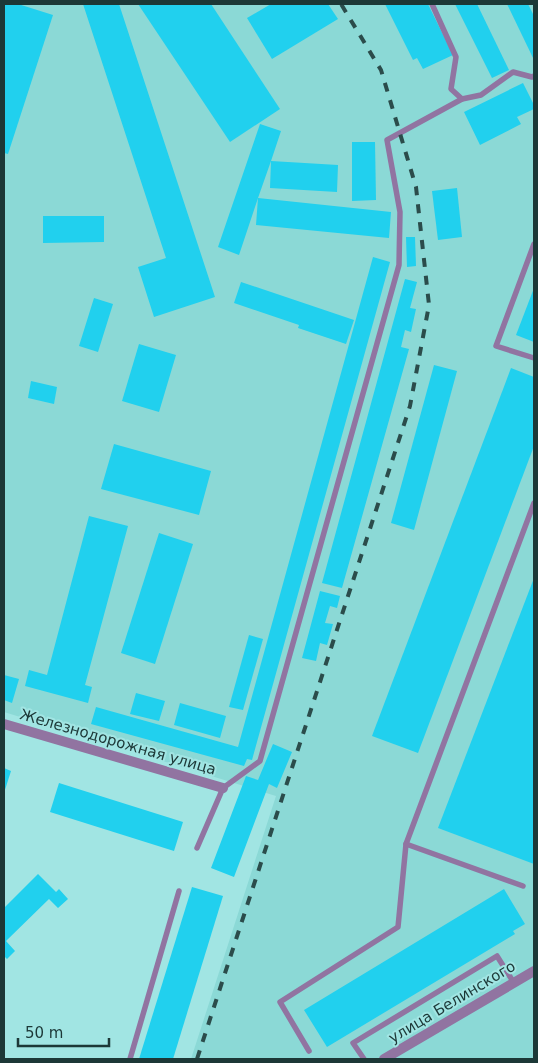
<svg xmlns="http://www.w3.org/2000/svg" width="538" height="1063" viewBox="0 0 538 1063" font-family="'DejaVu Sans',sans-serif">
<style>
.built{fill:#8bd9d6}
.building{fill:#21d0ee}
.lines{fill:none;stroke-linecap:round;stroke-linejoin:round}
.service{stroke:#9174a1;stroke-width:5.5}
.minor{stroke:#9174a1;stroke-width:10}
.tertiary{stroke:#9174a1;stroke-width:10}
.rail{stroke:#2b4c4b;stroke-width:4;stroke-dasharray:9 9;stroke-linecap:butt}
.labels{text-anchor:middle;stroke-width:4;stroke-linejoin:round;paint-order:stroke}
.street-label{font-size:15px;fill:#1c3837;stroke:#a1e5e3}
</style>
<rect width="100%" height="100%" fill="#a1e5e3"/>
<polygon class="built" points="4,4 534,4 534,1059 191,1059 276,796 4,712"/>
<g class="building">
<polygon points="4,4 18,4 53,15 8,154 4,153"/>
<polygon points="83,4 119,4 215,297 154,317 138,267 166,258"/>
<polygon points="138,4 211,4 280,109 230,142"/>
<polygon points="271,4 328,4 338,19 272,59 247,18"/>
<polygon points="385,4 428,4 453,55 423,69 417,58 413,60"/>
<polygon points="455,4 477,4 509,70 492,78"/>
<polygon points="507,4 528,4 534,16 534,60"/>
<polygon points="523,83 534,105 534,109 517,117 521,124 480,145 464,112"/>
<polygon points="260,124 281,131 271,161 338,165 337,192 270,188 271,161 258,198 391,212 389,238 256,225 258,198 239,255 218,247"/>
<polygon points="352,142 375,142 376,200 352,201"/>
<polygon points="457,188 462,237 438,240 432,191"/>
<polygon points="43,216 104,216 104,242 43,243"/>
<polygon points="406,237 415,237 416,266 407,267"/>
<polygon points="373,257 390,262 252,760 247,759 244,766 91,724 96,707 238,747"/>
<polygon points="405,279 417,282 410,308 416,309 411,332 405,330 401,347 409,349 342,588 322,583"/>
<polygon points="241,282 354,320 346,344 298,328 299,325 234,303"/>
<polygon points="534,288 534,342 516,335"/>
<polygon points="94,298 113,304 98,352 79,346"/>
<polygon points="139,344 176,355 159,412 122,401"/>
<polygon points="434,365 457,371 414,530 391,523"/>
<polygon points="511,368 534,377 534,446 418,753 372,736"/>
<polygon points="31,381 57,387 54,404 28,398"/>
<polygon points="114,444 211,471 199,515 101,489"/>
<polygon points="89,516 128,526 85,685 92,687 88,703 25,686 29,670 47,675"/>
<polygon points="159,533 193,544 155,664 121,653"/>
<polygon points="534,578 534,864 438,828"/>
<polygon points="320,591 340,596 337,608 330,606 325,623 333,624 327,645 320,643 316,661 302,658"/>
<polygon points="249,635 263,639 243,710 229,707"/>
<polygon points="4,675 19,679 12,703 4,700"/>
<polygon points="136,693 165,701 159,721 130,714"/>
<polygon points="180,703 226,716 220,738 174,725"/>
<polygon points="273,744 292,752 277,788 269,784 234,877 211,868 246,776 258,780"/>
<polygon points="4,768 11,771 4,793"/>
<polygon points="59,783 183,822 174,851 50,812"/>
<polygon points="38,874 56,892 59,889 68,899 58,908 49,899 6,941 15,951 7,959 4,956 4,908"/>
<polygon points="192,887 223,896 173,1059 139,1059"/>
<polygon points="504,889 525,924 513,931 515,934 327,1047 304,1010"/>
</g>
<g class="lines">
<g class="service">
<polyline points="432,4 456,57 451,89 462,99"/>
<polyline points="534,244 496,346 534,358"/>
<polyline points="406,844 534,503"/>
<polyline points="197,848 223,788 260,761 399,265 400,212 387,140 462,99 481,95 513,72 532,77 534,76"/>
<polyline points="309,1051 280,1002 398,927 406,844 523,886"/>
<polyline points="130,1059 179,891"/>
<polyline points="364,1059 353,1043 497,956 514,983"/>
</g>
<polyline class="minor" points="4,724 223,788"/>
<polyline class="tertiary" points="384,1059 534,971"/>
<polyline class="rail" points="197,1059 410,406 429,305 416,187 381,70 341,4"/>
</g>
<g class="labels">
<g class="street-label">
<text transform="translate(118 742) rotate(16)" y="5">Железнодорожная улица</text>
<text transform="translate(452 1002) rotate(-31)" y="5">улица Белинского</text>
</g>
</g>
<rect width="538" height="1063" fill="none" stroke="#1c3837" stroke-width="10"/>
<path d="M18 1038v8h91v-8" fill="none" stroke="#1c3837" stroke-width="2.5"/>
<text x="25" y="1038" font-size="15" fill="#1c3837" stroke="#a1e5e3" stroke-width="4" paint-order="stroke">50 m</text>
</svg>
